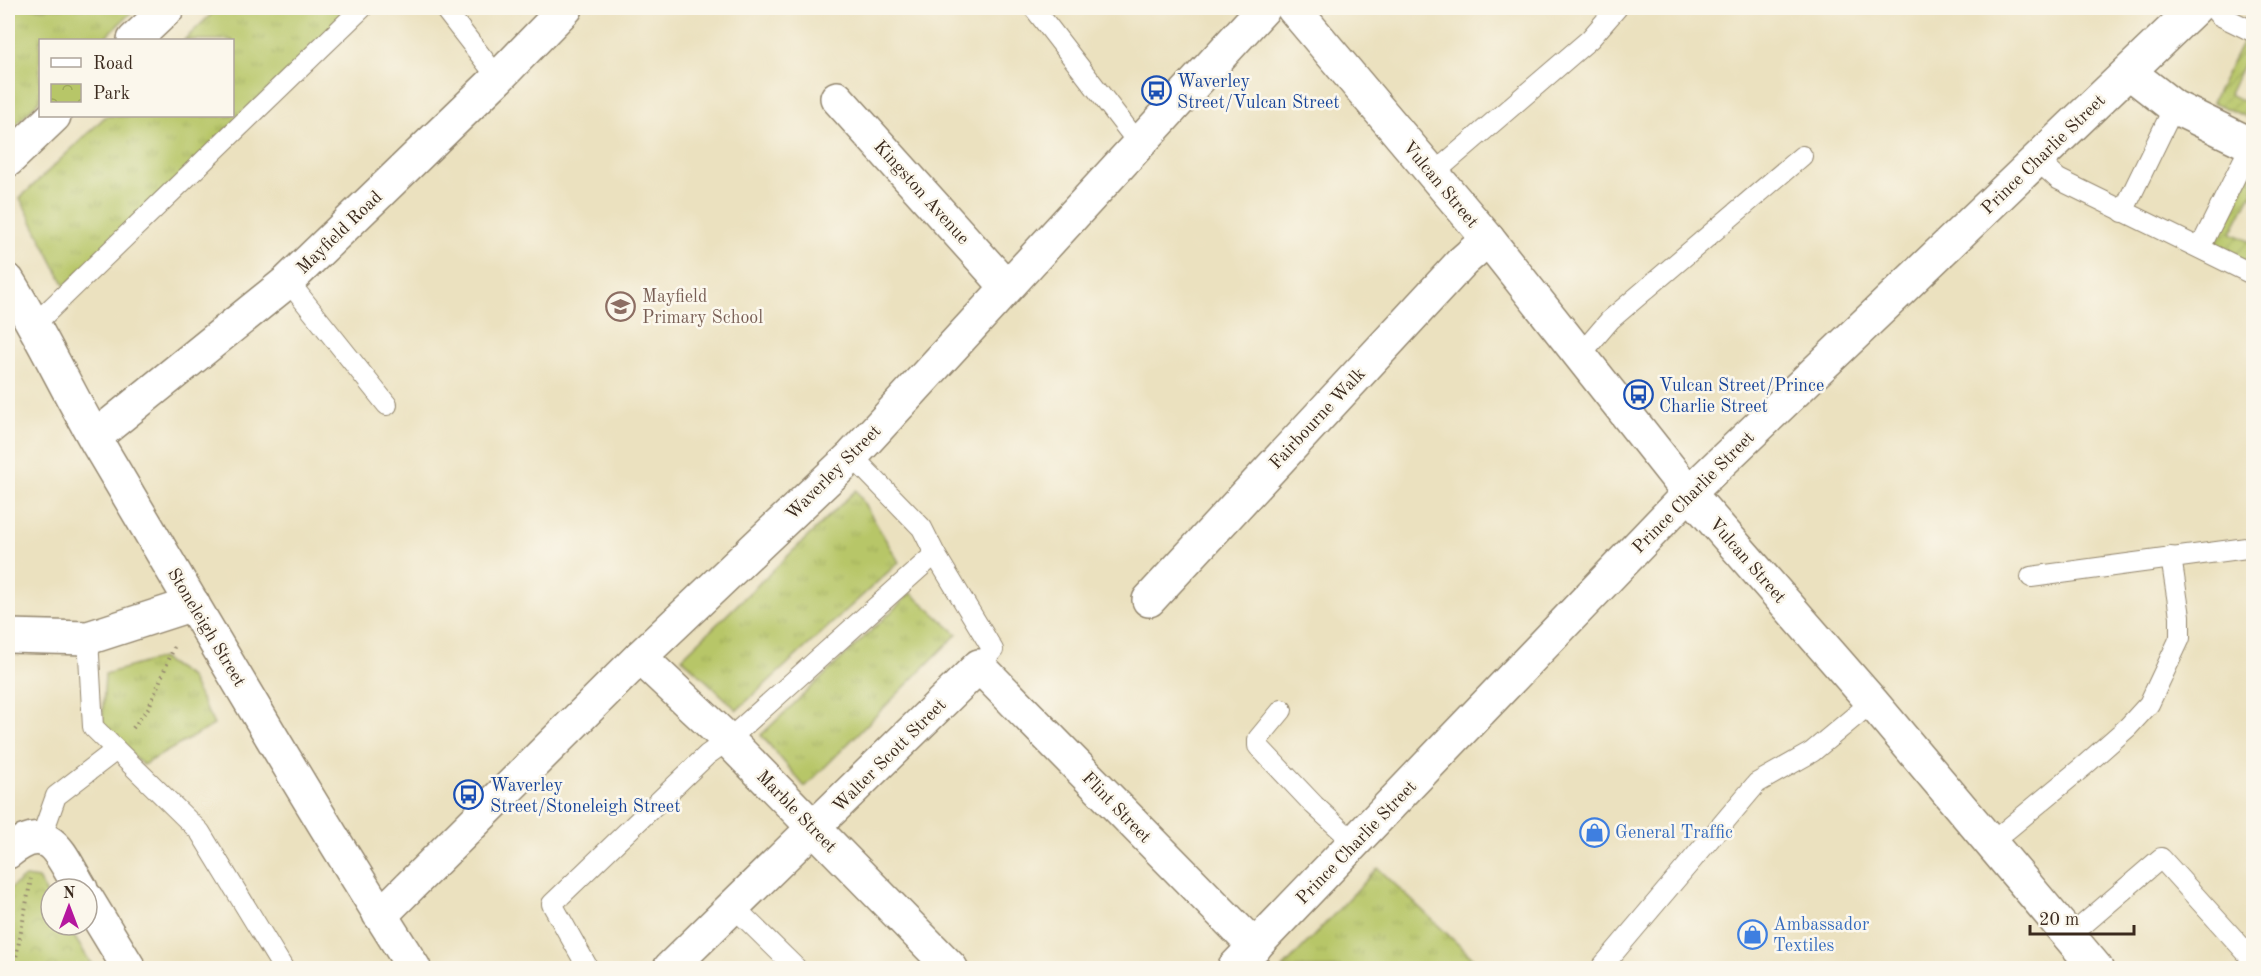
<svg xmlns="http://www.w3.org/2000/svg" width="2261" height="976" viewBox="0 0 2261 976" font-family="'Old Standard TT',serif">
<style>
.grass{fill:url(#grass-tufts);stroke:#797843;stroke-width:1.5}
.park{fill:url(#park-crowns);stroke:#797843;stroke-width:1.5}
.garden{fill:url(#garden-furrows);stroke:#797843;stroke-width:1.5}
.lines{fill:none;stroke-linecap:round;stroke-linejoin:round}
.service-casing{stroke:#93866e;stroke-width:22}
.minor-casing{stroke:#93866e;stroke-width:36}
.path{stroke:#93866e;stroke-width:4;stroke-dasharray:1.5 4.5;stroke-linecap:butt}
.service{stroke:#fff;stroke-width:20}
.minor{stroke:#fff;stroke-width:33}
.labels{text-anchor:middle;stroke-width:5;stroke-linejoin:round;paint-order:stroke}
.transit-label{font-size:18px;fill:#164399;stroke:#fbf7ec;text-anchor:start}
.street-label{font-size:18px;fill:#3b2a1e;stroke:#fbf7ec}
.education-label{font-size:18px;fill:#785e54;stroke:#fbf7ec;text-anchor:start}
.shop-label{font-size:18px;fill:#366cbe;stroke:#fbf7ec;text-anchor:start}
</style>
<defs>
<pattern id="grass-tufts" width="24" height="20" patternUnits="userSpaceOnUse" patternTransform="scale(1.5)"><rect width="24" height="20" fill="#b7c668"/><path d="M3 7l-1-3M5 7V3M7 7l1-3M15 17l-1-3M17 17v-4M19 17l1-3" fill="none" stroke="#9eaa5a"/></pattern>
<pattern id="park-crowns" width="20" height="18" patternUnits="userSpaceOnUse" patternTransform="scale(1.5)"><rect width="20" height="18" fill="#b7c668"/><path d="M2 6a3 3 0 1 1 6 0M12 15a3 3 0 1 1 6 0" fill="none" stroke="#9eaa5a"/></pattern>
<pattern id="garden-furrows" width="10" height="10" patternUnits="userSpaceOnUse" patternTransform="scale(1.5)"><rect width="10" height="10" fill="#b7c668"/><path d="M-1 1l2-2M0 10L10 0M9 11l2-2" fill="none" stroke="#9eaa5a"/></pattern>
</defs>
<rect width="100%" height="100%" fill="#fbf7ec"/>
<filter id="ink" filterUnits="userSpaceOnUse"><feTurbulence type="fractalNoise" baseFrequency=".0167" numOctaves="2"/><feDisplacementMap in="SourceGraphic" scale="12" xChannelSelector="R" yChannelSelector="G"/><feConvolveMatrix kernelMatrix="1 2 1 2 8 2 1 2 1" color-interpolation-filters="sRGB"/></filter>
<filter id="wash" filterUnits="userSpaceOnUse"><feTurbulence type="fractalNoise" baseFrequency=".008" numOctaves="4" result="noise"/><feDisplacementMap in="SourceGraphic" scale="24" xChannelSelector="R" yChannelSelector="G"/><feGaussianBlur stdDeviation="1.35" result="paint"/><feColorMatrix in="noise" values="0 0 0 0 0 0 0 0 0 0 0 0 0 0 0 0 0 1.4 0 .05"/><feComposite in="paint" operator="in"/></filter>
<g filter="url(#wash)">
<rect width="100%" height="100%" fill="#ebe1bf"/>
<g class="grass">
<polygon points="8,8 136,8 102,40 40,40 40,100 8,133"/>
<polygon points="218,8 354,8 65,286 20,198 106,116 232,116 232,40 184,40"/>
<polygon points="856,490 899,562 737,710 682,658"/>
<polygon points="911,593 957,634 805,787 761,735"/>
<polygon points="161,658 190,677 214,725 143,765 102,726 105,674"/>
<polygon points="1378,868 1382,872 1483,968 1283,968"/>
</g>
<polygon class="park" points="25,877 38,879 51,900 51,925 67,925 94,968 8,968 8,890"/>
<g class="garden">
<polygon points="2245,37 2253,41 2253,59 2247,57 2229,94 2253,106 2251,119 2212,102"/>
<polygon points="2251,171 2253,172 2253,197 2250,196 2231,233 2253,243 2253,258 2250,266 2213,247"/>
</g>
</g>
<g filter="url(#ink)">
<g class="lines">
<defs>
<g id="service">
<polyline points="444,8 498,78"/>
<polyline points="1034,8 1139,144"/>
<polyline points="2213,8 2219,15 2254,32"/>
<polyline points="2037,160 2058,179 2254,275"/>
<polyline points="1433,174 1590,39 1617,8"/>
<polyline points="2123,212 2174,107"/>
<polyline points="2200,248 2251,145"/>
<polyline points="288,281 387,405"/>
<polyline points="35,324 362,8"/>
<polyline points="1581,354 1610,320 1802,156"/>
<polyline points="852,456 922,528 935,554 993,650 979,666"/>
<polyline points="2031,577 2254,547"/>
<polyline points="88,638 93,727 200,832 283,968"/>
<polyline points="1282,710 1258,739 1258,746 1314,805 1356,844"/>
<polyline points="41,838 56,796 116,750"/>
<polyline points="1991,843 2085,765 2128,727 2149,704 2180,638 2180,616 2171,557"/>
<polyline points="734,907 796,968"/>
<polyline points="2070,936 2161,858 2254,961"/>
<polyline points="588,968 552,904 707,755 728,740 935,554"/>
<polyline points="1601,968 1757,783 1812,752 1872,702"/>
</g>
<g id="minor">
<polyline points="1293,8 1488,239 1689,493 1872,702 2096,968"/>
<polyline points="134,40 168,8"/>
<polyline points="2129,72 2174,107 2254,146"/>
<polyline points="837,98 1006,286"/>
<polyline points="8,160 54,116"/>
<path d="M8,281C41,334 67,390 98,444C202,619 304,796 414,968"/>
<polyline points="95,437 288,281 498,78 566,8"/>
<polyline points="1149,600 1462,262 1488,239"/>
<polyline points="8,636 88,638 193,604"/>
<polyline points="640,657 728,740 951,968"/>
<path d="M8,852C51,818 60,855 81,889"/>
<polyline points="87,899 129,968"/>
<polyline points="379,914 390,906 640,657 852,456 1264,8"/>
<polyline points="670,968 979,666 1255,947"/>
<polyline points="1234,968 1689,493 2195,8"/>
</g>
</defs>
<use href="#service" class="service-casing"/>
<use href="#minor" class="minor-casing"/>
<g class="path">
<polyline points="133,728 149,707 175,645"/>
<polyline points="14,968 31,879"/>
</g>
<use href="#service" class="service"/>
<use href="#minor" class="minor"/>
</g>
</g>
<defs>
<symbol id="bus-ring" viewBox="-11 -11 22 22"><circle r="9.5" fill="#fbf7ec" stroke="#1a4fb4" stroke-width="1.5"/><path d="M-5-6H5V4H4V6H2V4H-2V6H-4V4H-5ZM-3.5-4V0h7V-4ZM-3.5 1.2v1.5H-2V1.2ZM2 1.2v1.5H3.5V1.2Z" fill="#1a4fb4"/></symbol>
<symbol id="school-ring" viewBox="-11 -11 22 22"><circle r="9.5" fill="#fbf7ec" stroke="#8d6e63" stroke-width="1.5"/><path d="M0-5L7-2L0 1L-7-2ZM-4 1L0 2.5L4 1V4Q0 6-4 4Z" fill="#8d6e63"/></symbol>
<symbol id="shop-ring" viewBox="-11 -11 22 22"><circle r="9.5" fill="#fbf7ec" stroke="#3f7fe0" stroke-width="1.5"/><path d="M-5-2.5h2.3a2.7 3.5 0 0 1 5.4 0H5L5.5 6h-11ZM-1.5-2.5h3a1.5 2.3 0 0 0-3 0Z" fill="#3f7fe0"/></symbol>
</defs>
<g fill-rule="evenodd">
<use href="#bus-ring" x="1140" y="74" width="33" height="33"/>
<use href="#school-ring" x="604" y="290" width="33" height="33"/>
<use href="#bus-ring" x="1622" y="378" width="33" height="33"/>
<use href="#bus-ring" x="452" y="778" width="33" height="33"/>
<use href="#shop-ring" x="1578" y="816" width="33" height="33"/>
<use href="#shop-ring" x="1736" y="918" width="33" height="33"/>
</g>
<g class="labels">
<g class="transit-label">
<text x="1177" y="87">Waverley<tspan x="1177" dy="21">Street/Vulcan Street</tspan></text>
<text x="1659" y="391">Vulcan Street/Prince<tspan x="1659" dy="21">Charlie Street</tspan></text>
<text x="490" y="791">Waverley<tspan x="490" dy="21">Street/Stoneleigh Street</tspan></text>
</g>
<g class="street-label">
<text transform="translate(2043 154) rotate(-44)" y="6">Prince Charlie Street</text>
<text transform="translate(1441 184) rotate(50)" y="6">Vulcan Street</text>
<text transform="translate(922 192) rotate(48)" y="6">Kingston Avenue</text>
<text transform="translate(339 232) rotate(-44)" y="6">Mayfield Road</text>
<text transform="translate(1317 418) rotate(-47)" y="6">Fairbourne Walk</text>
<text transform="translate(833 472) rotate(-45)" y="6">Waverley Street</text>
<text transform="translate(1693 492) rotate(-45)" y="6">Prince Charlie Street</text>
<text transform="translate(1748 560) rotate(49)" y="6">Vulcan Street</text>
<text transform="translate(207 627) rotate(59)" y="6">Stoneleigh Street</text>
<text transform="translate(889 755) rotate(-45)" y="6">Walter Scott Street</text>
<text transform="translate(1117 807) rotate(46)" y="6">Flint Street</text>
<text transform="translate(797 811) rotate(46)" y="6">Marble Street</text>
<text transform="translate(1356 842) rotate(-46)" y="6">Prince Charlie Street</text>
</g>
<g class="education-label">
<text x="642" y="302">Mayfield<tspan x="642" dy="21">Primary School</tspan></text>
</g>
<g class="shop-label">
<text x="1615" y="838">General Traffic</text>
<text x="1773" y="930">Ambassador<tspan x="1773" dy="21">Textiles</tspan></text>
</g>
</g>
<rect width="2261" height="976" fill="none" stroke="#fbf7ec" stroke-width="30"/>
<rect x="39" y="39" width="195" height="78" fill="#fbf7ec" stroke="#aea59a" stroke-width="1.5"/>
<rect x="51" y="58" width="30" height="9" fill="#ffffff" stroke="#aea59a" stroke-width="1.5"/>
<text x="93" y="69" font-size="18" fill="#3b2a1e">Road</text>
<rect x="51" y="84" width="30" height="18" fill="url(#park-crowns)" stroke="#aea59a" stroke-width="1.5"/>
<text x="93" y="99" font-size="18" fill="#3b2a1e">Park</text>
<g transform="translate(69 907)"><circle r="28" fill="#fbf7ec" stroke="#aea59a" stroke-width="1.5"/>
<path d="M0-4.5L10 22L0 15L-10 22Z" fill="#b5179e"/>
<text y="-9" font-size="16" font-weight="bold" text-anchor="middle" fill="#3b2a1e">N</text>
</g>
<path d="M2030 925v9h104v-9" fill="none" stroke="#3b2a1e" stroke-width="3"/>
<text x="2039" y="925" font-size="18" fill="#3b2a1e" stroke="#fbf7ec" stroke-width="4.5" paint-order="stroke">20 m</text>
</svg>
